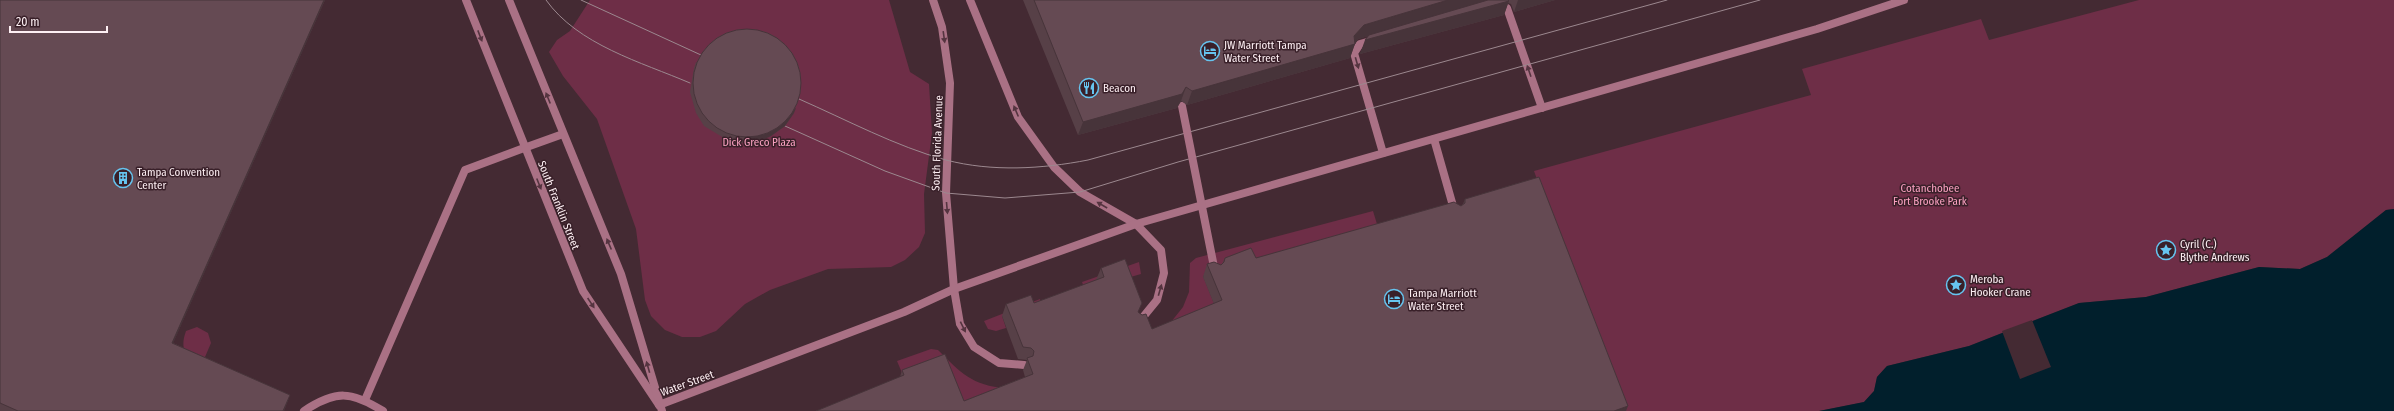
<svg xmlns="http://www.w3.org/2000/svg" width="2394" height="411" viewBox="0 0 2394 411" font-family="'Fira Sans Condensed',sans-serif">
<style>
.green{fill:#6e2e47}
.water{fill:#011f2c}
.pier{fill:#442a33}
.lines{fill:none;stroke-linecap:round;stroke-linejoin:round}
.service{stroke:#aa7185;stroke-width:8}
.minor{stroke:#aa7185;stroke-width:8}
.tertiary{stroke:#aa7185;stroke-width:8}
.tram{stroke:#9c888f;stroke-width:1}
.pedestrian-bridge{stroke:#aa7185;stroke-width:8}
.wall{fill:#574047}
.shaded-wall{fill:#47343a}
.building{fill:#654a53;stroke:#47343a}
.oneway{fill:#553440}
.labels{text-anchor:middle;stroke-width:3;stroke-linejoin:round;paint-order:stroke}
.poi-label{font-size:11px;fill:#fef0f4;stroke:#392029;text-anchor:start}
.park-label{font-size:11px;fill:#faa1c1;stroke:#392029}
.street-label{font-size:11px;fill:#fef0f4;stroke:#392029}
</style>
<rect width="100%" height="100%" fill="#442a33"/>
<g class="green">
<polygon points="590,0 889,0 910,72 929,84 932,133 924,194 925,233 919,247 905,260 891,267 828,269 770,290 745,304 716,331 700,337 682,337 665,330 651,316 645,300 636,229 597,119 563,76 549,52 557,40 570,31"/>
<polygon points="2139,0 2394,0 2394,209 2386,210 2327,257 2300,269 2259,267 2146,297 2079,303 1969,346 1887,366 1877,377 1874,391 1864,402 1819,411 1620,411 1534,171 1811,95 1802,69 1981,19 1989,40"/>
<polygon points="1373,211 1380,234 1203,276 1221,321 1167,327 1183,307 1189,292 1190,263 1196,258"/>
<polygon points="1139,262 1141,274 1085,290 1082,282"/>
<polygon points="1040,299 1041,305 1002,316 1006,328 996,331 988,329 984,321"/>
<path d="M197,327L208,333L211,343L199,371C187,356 179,350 186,331Z"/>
<path d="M931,349L938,350C960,372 972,386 1006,388L992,411L905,380L897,361Z"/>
</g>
<polygon class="water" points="2394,209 2394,411 1819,411 1864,402 1874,391 1877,377 1887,366 1969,346 2079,303 2146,297 2259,267 2300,269 2327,257 2386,210"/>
<polygon class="pier" points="2032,320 2051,367 2020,379 2002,331"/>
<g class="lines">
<g class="service">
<polyline points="1496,4 1507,8 1542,108"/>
<polyline points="1374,40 1360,44 1354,53 1383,153"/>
<polyline points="1434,139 1455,213"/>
<polyline points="1136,224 1161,250 1164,273 1157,300 1139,322"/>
<polyline points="954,289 960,324 974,347 999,363 1024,365"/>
<polyline points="365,400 465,170 524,148"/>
<path d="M304,411C336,390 351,391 383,411"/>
</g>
<g class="minor">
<polyline points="933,0 942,27 950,83 946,193 954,289"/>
<polyline points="970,0 1018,117 1054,167 1080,192 1136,224"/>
<polyline points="524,148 563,134"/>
</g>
<g class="tertiary">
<polyline points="466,0 583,291 659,405"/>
<polyline points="509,0 621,274 662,411"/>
<polyline points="659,405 904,312 954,289 1136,224 1817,29 1904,0"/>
</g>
<g class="tram">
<path d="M546,0C578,45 641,62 690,83"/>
<polyline points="581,0 701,55"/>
<path d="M799,99C847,120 895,146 946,160C992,172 1042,169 1088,160L1667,0"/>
<polyline points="785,126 885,171 946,193 1005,198 1080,192 1178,162 1760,0"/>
</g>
<polyline class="pedestrian-bridge" points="1182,106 1215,272"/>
</g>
<g class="wall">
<polygon points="0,0 325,0 173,343 290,395 284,411 0,411"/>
<polygon points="1023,0 1555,0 1514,12 1511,4 1508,3 1504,15 1360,54 1368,36 1358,39 1355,43 1350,58 1187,105 1181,101 1177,108 1078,135"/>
<polygon points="696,62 794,113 785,126 771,136 758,142 743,143 729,141 704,126 696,113 690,92 694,68"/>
<polygon points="1465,199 1628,406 816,411 900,377 902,370 964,401 1025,377 1023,370 1027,360 1018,359 1002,316 1006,304 1034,303 1096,280 1101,268 1152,329 1214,304 1203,277 1207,264 1221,265 1222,264 1225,258 1256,258 1461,206 1463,204"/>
</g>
<g class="shaded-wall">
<polygon points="324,0 325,0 167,357 172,343"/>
<polygon points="1448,0 1491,0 1358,39 1354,45 1355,44 1350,58 1187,105 1192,91 1354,36 1364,25"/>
<polygon points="1518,0 1555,0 1514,12"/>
<polygon points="1509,1 1504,15 1360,54 1365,40"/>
<polygon points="1186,87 1181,101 1177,108 1078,135 1083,122"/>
<polygon points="796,108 794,113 785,126 771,136 758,142 743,143 745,138"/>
<polygon points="290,395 284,411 283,411"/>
<polygon points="1628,406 1626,411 1614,411"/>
</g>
<g class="building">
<polygon points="0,0 324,0 172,343 290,395 283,411 18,411 0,403"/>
<polygon points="1034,0 1448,0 1364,25 1354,36 1355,44 1192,91 1186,87 1182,94 1083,122"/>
<polygon points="1488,0 1508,0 1509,1 1365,40 1369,35"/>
<circle cx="747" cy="83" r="54"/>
<polygon points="1539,177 1628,406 1614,411 816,411 904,375 902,370 945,354 964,401 1033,374 1027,358 1033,356 1034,351 1031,348 1023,347 1006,304 1031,295 1034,303 1104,277 1101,268 1125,259 1142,303 1138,312 1142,315 1146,314 1152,329 1222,300 1207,264 1214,262 1221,265 1224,262 1225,258 1251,248 1256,258 1454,202 1461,206 1465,203 1465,199"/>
</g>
<defs><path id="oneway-solid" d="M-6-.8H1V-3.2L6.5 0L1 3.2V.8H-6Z"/></defs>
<g class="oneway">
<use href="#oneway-solid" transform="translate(480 36) rotate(69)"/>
<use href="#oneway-solid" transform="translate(944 37) rotate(82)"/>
<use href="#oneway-solid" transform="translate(1357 63) rotate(74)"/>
<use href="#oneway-solid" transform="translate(1529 71) rotate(-109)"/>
<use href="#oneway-solid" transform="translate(548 98) rotate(-112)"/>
<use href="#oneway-solid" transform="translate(1016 111) rotate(-113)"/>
<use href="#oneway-solid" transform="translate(539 184) rotate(68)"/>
<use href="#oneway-solid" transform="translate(1102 205) rotate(-150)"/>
<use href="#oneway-solid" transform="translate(947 208) rotate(85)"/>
<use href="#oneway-solid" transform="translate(609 244) rotate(-113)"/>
<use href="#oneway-solid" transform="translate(1160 290) rotate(-74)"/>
<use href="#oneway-solid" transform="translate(591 303) rotate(56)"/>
<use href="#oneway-solid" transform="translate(963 327) rotate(64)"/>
<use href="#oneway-solid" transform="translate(648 367) rotate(-106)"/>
</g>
<defs>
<symbol id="hotel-ring" viewBox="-11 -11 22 22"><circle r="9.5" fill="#392029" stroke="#66c4ef" stroke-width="1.5"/><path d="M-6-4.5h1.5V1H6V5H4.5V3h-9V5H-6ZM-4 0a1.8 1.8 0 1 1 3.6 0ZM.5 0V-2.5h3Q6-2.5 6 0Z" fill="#66c4ef"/></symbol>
<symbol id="restaurant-ring" viewBox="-11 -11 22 22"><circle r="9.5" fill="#392029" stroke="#66c4ef" stroke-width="1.5"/><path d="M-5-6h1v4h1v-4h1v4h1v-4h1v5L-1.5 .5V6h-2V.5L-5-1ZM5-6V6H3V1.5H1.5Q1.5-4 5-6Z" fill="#66c4ef"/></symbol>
<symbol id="building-ring" viewBox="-11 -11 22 22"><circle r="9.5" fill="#392029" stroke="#66c4ef" stroke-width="1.5"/><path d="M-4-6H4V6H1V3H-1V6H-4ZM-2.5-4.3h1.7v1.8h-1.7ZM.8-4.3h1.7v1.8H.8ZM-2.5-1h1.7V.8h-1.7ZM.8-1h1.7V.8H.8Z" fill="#66c4ef"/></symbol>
<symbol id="sight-ring" viewBox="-11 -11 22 22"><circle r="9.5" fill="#392029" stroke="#66c4ef" stroke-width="1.5"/><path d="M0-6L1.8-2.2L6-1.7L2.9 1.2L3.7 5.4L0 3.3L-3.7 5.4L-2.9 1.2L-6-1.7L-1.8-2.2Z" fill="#66c4ef"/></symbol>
</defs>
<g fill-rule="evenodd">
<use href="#hotel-ring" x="1199" y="40" width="22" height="22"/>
<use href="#restaurant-ring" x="1078" y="77" width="22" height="22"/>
<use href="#building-ring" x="112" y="167" width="22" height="22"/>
<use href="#sight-ring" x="2155" y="239" width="22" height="22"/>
<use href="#sight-ring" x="1945" y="274" width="22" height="22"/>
<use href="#hotel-ring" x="1383" y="288" width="22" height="22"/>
</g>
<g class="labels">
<g class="poi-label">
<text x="1224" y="49">JW Marriott Tampa<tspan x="1224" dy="13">Water Street</tspan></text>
<text x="1103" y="92">Beacon</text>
<text x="137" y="176">Tampa Convention<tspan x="137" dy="13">Center</tspan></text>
<text x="2180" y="248">Cyril (C.)<tspan x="2180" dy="13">Blythe Andrews</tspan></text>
<text x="1970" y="283">Meroba<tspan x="1970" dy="13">Hooker Crane</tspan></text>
<text x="1408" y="297">Tampa Marriott<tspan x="1408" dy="13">Water Street</tspan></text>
</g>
<g class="park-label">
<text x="759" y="146">Dick Greco Plaza</text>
<text x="1930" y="192">Cotanchobee<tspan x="1930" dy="13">Fort Brooke Park</tspan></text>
</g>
<g class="street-label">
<text transform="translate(937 143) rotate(-88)" y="4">South Florida Avenue</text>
<text transform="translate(559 205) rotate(68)" y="4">South Franklin Street</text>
<text transform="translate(687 383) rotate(-20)" y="4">Water Street</text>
</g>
</g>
<path d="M10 26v6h97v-6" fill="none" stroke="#fef0f4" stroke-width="2"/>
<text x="16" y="26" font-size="12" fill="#fef0f4" stroke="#392029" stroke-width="3" paint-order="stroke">20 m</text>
</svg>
